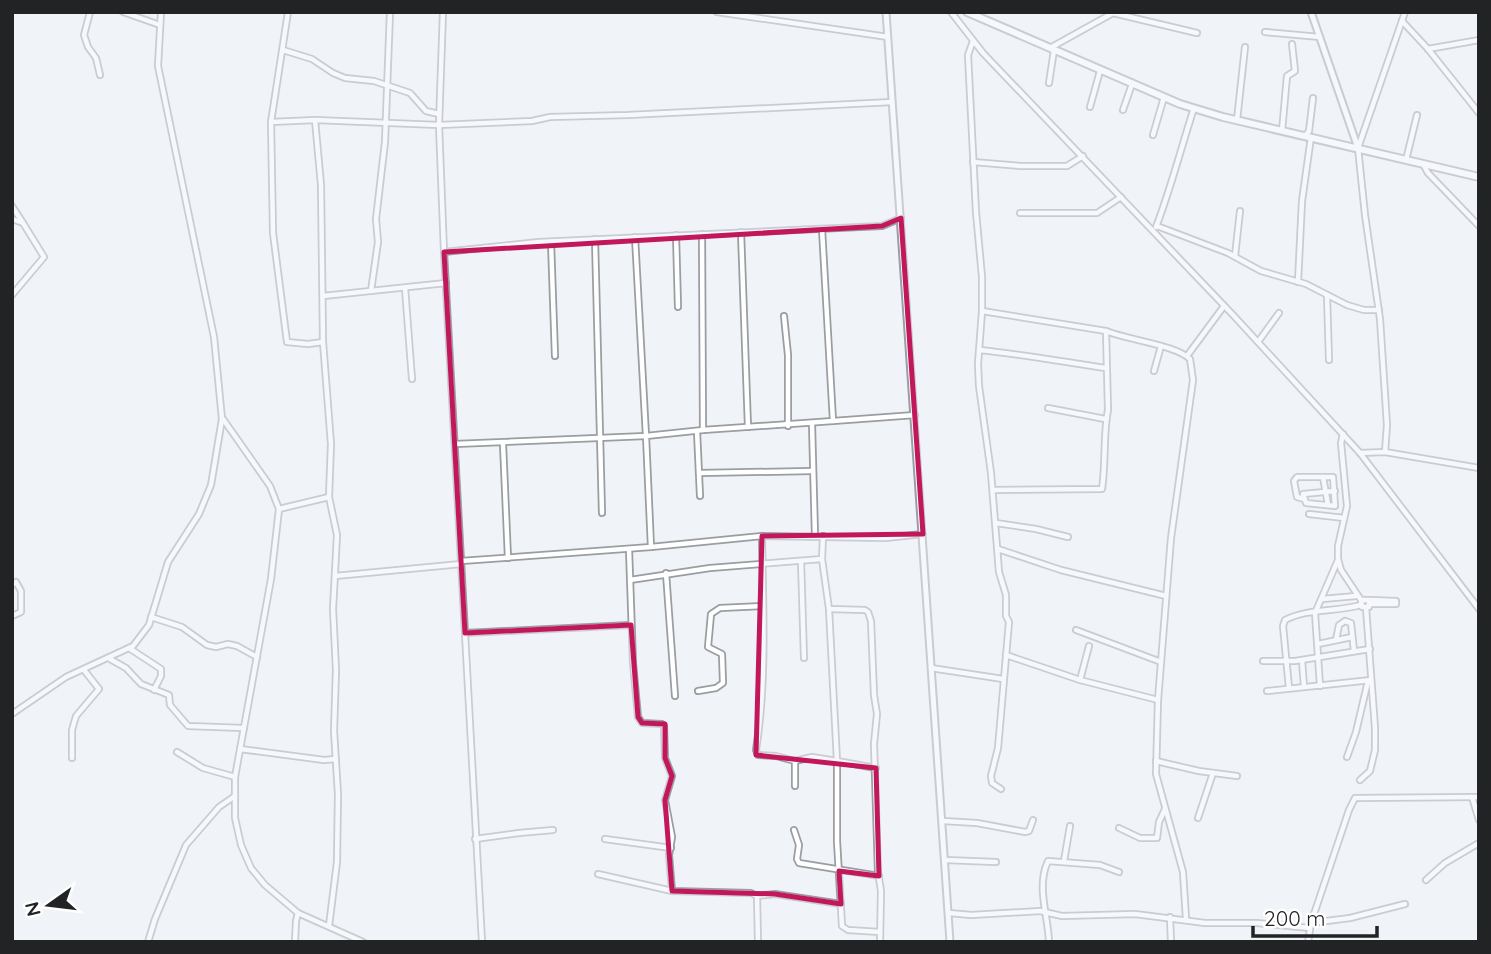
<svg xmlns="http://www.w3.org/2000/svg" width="1491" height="954" viewBox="0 0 1491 954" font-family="Quicksand,sans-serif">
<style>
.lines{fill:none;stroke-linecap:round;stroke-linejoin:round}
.minor-casing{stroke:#9a9da1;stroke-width:8}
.tertiary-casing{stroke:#9a9da1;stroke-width:9}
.primary-casing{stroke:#9a9da1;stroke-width:10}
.minor{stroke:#fff;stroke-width:4.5}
.tertiary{stroke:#fff;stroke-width:5}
.primary{stroke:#fff;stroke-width:6}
.marked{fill:none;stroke:#c2185b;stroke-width:5;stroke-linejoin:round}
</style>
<rect width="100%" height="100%" fill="#f0f3f8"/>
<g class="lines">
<defs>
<g id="minor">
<polyline points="90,12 84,35 88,47 96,58 100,75"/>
<polyline points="123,12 160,25"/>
<polyline points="443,12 439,125 444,252 482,942"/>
<polyline points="717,12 888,37"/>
<polyline points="951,12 983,53 1234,316 1360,453 1479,609"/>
<polyline points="1113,13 1197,33"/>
<polyline points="1402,21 1428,49 1479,113"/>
<polyline points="1265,32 1320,37"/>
<polyline points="973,41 968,55 976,212 982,277 982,311 978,364 979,386 991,473 999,572 1006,595 1006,616 1009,622 998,748 991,776 992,783 1001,789"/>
<polyline points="1050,48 1113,13"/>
<polyline points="1428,49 1479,40"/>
<polyline points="283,50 312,59 333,73 345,78 374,81 410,93 426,111 439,114"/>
<polyline points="1049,83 1054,50"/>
<polyline points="1090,107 1100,71"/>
<polyline points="1123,110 1132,84"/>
<polyline points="315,120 321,185 323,342"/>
<polyline points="1237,120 1245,47"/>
<polyline points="271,122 315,120 439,125 532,121 550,117 628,115 892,102"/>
<polyline points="1282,131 1287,76 1295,71 1292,44"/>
<polyline points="1153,135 1164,97"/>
<polyline points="1305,136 1309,131 1313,98"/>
<polyline points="1406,160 1417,115"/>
<polyline points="973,162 1020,166 1067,166 1083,156"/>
<polyline points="1423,164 1428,173 1479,226"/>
<polyline points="12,206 23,223"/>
<polyline points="1020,213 1097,213 1121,197"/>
<polyline points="12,219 23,223 44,257 12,295"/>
<polyline points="1157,226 1228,253 1261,271 1306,284 1347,305 1364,310 1379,310"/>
<path d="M1156,227C1171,188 1181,148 1194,108"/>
<polyline points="822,229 833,421 915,415"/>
<polyline points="741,232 748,427"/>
<polyline points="702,234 703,430"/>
<polyline points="676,235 678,307"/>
<polyline points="595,239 602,513"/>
<polyline points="551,242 555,356"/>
<polyline points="444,252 539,242 882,226 901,218"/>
<polyline points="1235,256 1240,211"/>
<polyline points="1298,282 1302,201 1311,137"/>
<polyline points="405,288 412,379"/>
<polyline points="371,291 378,242 376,219 385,142 390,12"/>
<polyline points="1327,295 1329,360"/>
<polyline points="323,296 446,283"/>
<path d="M982,311L1106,331C1128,340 1176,345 1190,359L1193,380L1171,538L1158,700L1156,774L1183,872L1186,919"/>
<polyline points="784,316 788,355 788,426"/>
<polyline points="1258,342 1279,313"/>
<path d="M979,350C1022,354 1064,362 1106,368"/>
<polyline points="1187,356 1224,306"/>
<polyline points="1154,371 1161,346"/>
<polyline points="1048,408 1105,419"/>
<polyline points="223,419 270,486 279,509 271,579 235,777 235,818 241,845 251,868 265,885 298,913 363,942"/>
<polyline points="812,424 815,536"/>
<polyline points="697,431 700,496"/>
<polyline points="1343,434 1341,443 1347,506 1338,546 1338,559 1341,570 1361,600 1362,607 1369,607 1369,600 1361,600"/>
<polyline points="455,444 646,436 635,237"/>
<polyline points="503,444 508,558"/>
<polyline points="1385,452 1387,425 1380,319 1365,215 1358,148 1405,12"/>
<polyline points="1360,453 1385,452 1479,468"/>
<polyline points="699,473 812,471"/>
<polyline points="1323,477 1328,505"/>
<path d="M993,490L1102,489C1106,463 1103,435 1108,410L1106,331"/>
<polyline points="329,497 337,535 333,609 336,670 334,731 338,794 337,862 329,926"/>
<polyline points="1304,499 1297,497 1294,481 1297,477 1333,477 1335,506 1306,503 1303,494 1335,491"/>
<polyline points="279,509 329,497 331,444 323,342 308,344 287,342 273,233 271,122 288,12"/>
<polyline points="1309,514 1344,518"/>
<polyline points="996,523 1036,529 1068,537"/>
<path d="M762,536C763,607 767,680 756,750L758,755L776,756L795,761"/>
<polyline points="823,536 822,559 829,609 865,610 868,612 871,621 874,695 877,714 874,744 878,872 881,891 880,942"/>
<polyline points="651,547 646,436 703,430 833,421"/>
<polyline points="629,549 633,663 638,717 642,723 662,724 664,726 665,758 672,776 665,800 672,837 669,855 672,891"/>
<polyline points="998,549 1061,570 1166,596"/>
<polyline points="461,561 651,547 762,536 886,538 922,534"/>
<polyline points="801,561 804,658"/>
<polyline points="666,573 675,696"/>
<polyline points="335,576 461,564"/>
<polyline points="630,580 710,568 822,559"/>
<polyline points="12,585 16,582 21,591 21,612 12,616"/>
<polyline points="1322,599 1356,596"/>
<polyline points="1370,600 1396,601 1396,604 1370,604"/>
<polyline points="829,609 837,761 876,768"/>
<polyline points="151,617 182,627 207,645 216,647 228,644 237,646 257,657"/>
<polyline points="1345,621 1351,623 1354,651"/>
<polyline points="1076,630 1161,662"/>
<polyline points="465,633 631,625"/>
<polyline points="1336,640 1339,625 1345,621"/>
<polyline points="1318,644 1352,637"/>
<polyline points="129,648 161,669 161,676 154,690"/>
<polyline points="1006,655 1080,680 1158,700"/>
<polyline points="110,659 126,668 141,684 169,695 170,705 188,726 244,728"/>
<polyline points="1302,660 1304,687"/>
<polyline points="1263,661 1295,661 1370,649"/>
<polyline points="931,668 1003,679"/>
<polyline points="1080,680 1089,646"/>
<polyline points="1320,686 1315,613 1338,560"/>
<path d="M1289,688L1283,626L1285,620C1308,608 1336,612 1361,605"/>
<polyline points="698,691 716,688 723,683 722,654 708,647 711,614 720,608 763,606"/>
<polyline points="1267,691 1371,680"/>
<polyline points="12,714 66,677 133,646 149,625 168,562 199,514 211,485 222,419 214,337 158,66 161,12"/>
<polyline points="240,749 324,760 336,759"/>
<polyline points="177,752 203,768 235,777"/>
<polyline points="1347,757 1356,732 1368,681"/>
<polyline points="72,758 72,730 76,716 99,689 84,670"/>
<polyline points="1156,761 1199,771 1237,776"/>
<polyline points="1360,780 1370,771 1375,750 1375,728 1366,608"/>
<polyline points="795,786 795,761 812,757 837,761 837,841 842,926 848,930 880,932"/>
<polyline points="1472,797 1479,820"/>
<polyline points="1198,818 1213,773"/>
<polyline points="943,821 977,823 1025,832 1029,831 1033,820"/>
<polyline points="1119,828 1140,838 1157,838 1159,822 1165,809"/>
<polyline points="794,830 799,845 797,859 799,863 879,876"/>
<polyline points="475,839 519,833 553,830"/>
<polyline points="605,839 671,848"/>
<polyline points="945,860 996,862"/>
<polyline points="1064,861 1070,826"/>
<polyline points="598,874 672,891 751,893 757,896 758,942"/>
<polyline points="1426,880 1445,863 1479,843"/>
<polyline points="757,896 775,894 841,904"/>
<polyline points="949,913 971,915 1040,911 1062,916 1135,914 1205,923 1257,923 1310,928"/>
<polyline points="1170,917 1171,942"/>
<polyline points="1311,923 1350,918 1405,904"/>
<polyline points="148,942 155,919 186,845 219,807 235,796"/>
<polyline points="295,942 296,921 298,913"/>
<path d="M1049,942C1048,915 1036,886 1048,861L1100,865L1119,872"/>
<polyline points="1308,942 1311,923 1349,810 1355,798 1479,797"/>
</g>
<g id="tertiary">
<polyline points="886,12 950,942"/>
<polyline points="1311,12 1358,148"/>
</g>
<polyline id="primary" points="967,12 1180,104 1223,117 1479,177"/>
</defs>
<use href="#minor" class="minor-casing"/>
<use href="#tertiary" class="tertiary-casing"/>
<use href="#primary" class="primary-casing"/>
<use href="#minor" class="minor"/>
<use href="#tertiary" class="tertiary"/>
<use href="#primary" class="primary"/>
</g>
<path d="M0 0H1491V954H0ZM901,218L923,534L762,536L756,755L876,768L879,876L839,871L841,904L775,894L672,891L665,800L672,776L665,758V724L642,723L638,717L631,625L465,633L444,252L882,226Z" fill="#f0f3f8" fill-opacity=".55" fill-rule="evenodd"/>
<path class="marked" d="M901,218L923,534L762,536L756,755L876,768L879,876L839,871L841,904L775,894L672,891L665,800L672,776L665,758V724L642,723L638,717L631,625L465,633L444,252L882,226Z"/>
<rect width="1491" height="954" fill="none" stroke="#222325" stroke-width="28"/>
<g transform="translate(49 905) rotate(256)" stroke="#ffffff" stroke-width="5" paint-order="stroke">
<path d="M0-5L12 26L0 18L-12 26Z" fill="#222325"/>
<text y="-10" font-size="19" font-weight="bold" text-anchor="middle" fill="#222325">N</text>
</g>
<path d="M1253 926v10h124v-10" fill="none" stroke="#222325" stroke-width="3.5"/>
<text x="1264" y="926" font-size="21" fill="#222325" stroke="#ffffff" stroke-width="5" paint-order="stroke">200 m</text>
</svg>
